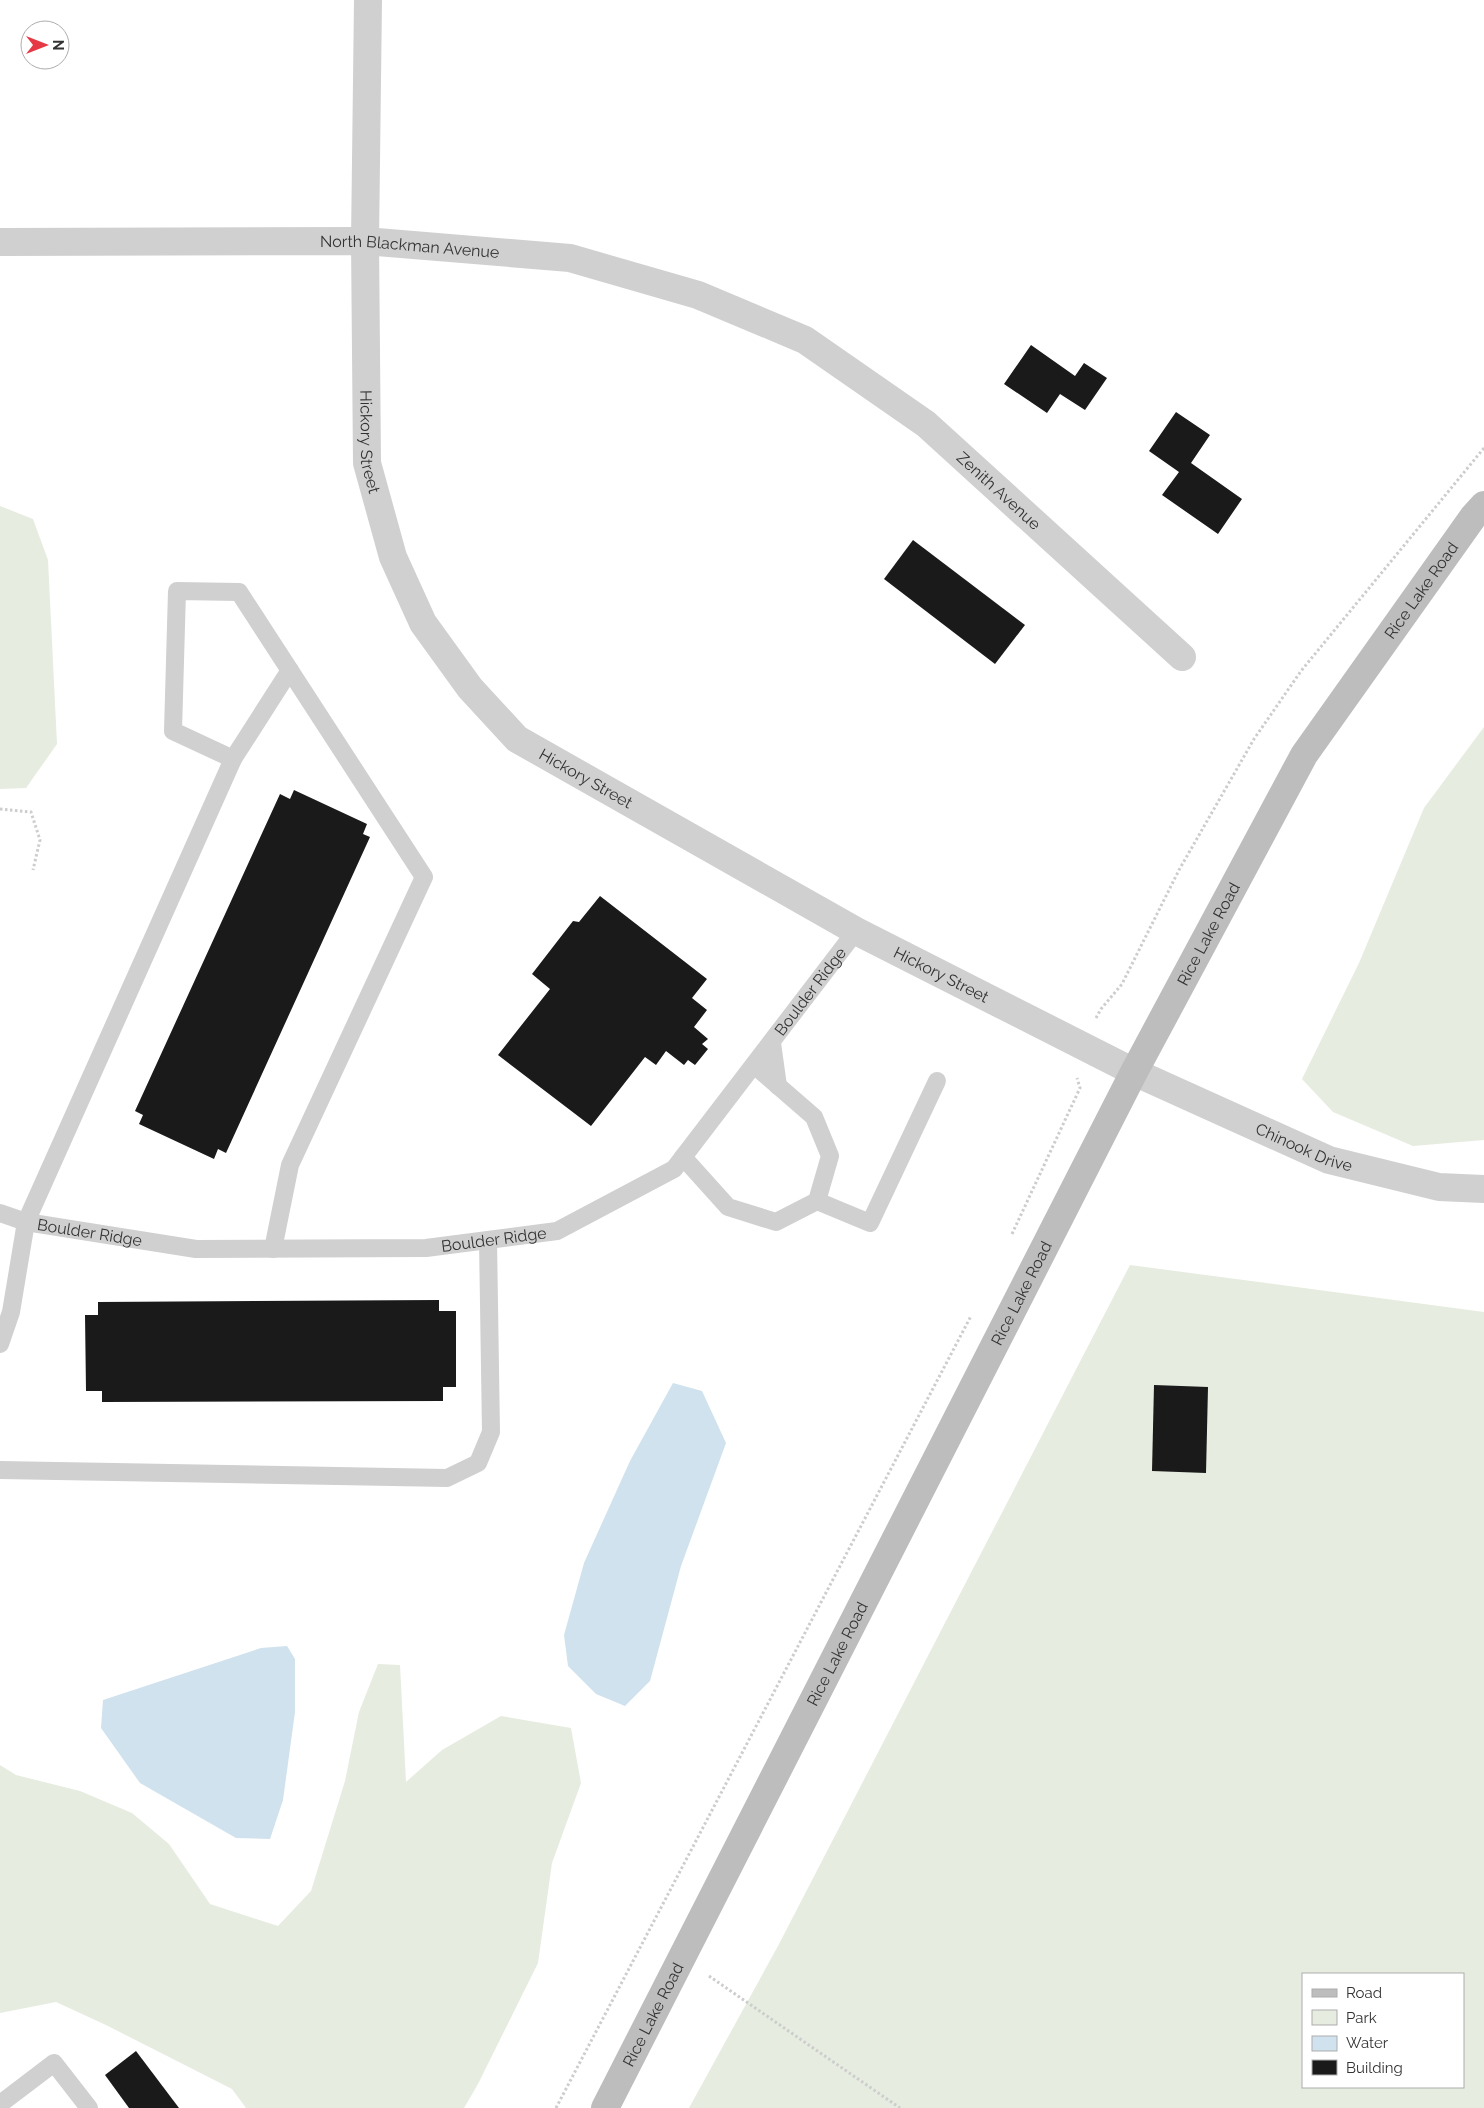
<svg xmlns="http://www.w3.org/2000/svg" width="1484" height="2108" viewBox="0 0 1484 2108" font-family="Raleway,sans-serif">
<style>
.green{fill:#e6ecdf;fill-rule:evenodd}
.water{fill:#cfe2ee}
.building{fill:#1a1a1a}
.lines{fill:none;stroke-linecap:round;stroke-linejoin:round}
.path{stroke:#cdcdcd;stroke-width:3;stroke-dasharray:2.5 2.5;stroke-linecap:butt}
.service{stroke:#d0d0d0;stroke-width:18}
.minor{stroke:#d0d0d0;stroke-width:28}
.secondary{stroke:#bdbdbd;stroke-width:28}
.labels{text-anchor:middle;stroke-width:5;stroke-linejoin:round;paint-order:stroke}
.street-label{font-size:16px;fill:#333;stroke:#fff}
</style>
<rect width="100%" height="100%" fill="#fff"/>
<g class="green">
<polygon points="0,506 33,519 48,560 57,744 26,788 0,789"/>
<polygon points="1484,727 1484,1140 1413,1146 1333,1112 1302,1079 1359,963 1424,808"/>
<path d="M1130,1265L1484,1312V2108H689L778,1946ZM1303,1974H1463V2087H1303Z"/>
<polygon points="378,1664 400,1665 406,1782 442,1750 501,1716 571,1728 581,1783 552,1863 538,1963 478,2084 464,2108 246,2108 232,2089 106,2025 56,2002 0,2013 0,1765 16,1775 80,1791 132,1813 169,1844 210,1904 278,1926 311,1891 345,1781 359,1712"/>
</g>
<g class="water">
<polygon points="673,1383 702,1391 726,1443 681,1566 650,1681 625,1706 596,1694 568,1666 564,1635 584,1563 630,1461"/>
<polygon points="287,1646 295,1659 295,1712 283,1800 270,1839 236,1838 140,1783 101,1728 103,1700 261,1648"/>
</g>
<g class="building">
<polygon points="1031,345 1075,376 1084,363 1107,378 1085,410 1060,394 1047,413 1004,384"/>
<polygon points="1176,412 1210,435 1191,463 1242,499 1218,534 1162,495 1179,472 1149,451"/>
<polygon points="913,540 1025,625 995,664 884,579"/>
<polygon points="294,790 367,824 363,834 370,837 226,1153 218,1149 214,1159 139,1124 143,1115 135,1111 280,794 290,799"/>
<polygon points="600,896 707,979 692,998 707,1010 694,1027 708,1039 702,1044 708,1049 695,1065 688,1060 684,1065 666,1051 656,1065 645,1057 591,1126 498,1055 550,989 532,974 573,921 579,922"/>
<polygon points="439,1300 439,1311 456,1311 456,1387 443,1387 443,1401 102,1402 102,1391 86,1391 85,1315 98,1315 98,1302"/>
<polygon points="1154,1385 1208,1387 1206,1473 1152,1471"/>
<polygon points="136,2051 179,2108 129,2108 105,2075"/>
</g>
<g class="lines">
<g class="path">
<polyline points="0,809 31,812 40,840 33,870"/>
<polyline points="1096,1018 1101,1009 1122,984 1179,870 1254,739 1301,671 1484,448"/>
<polyline points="1012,1234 1080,1088 1077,1078"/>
<polyline points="709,1976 900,2108"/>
<polyline points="556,2108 971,1316"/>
</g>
<g class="service">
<polyline points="772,1043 778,1086"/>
<polyline points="683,1157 728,1207 776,1222 817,1201 830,1156 814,1117 754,1065"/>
<polyline points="817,1201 870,1223 937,1081"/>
<path id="s1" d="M0,1213L26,1222L196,1249L426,1248L557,1231L674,1169L856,931"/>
<polyline points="273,1249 290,1165 424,877 239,592 177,591 173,731 233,759 290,670"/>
<polyline points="0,1344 11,1312 26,1222 233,759"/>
<polyline points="0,1470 447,1478 478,1463 491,1432 488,1240"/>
<polyline points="0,2104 54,2063 89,2108"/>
</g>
<g class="minor">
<path id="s2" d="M368,0L365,241L367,463L393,557L423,623L470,688L517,739L856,931L1134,1072L1329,1160L1439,1187L1484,1189"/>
<path id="s3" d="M0,242L365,241L570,258L698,295L805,340L926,424L1182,657"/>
</g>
<path class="secondary" id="s4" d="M605,2108L1134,1072L1304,755L1473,517L1484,505"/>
</g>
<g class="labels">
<g class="street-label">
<text dy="6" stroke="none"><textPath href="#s3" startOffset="410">North Blackman Avenue</textPath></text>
<text dy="6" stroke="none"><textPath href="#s2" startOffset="442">Hickory Street</textPath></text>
<text dy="6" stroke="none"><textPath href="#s3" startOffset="1066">Zenith Avenue</textPath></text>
<text dy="6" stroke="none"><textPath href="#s4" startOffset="1725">Rice Lake Road</textPath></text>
<text dy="6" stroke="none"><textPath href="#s2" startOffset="862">Hickory Street</textPath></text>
<text dy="6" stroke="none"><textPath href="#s4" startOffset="1320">Rice Lake Road</textPath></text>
<text dy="6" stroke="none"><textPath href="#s2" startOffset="1268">Hickory Street</textPath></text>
<text dy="6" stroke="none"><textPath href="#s1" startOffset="918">Boulder Ridge</textPath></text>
<text dy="6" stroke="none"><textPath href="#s2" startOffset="1670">Chinook Drive</textPath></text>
<text dy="6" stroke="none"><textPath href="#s1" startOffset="92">Boulder Ridge</textPath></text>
<text dy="6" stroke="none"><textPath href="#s1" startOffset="498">Boulder Ridge</textPath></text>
<text dy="6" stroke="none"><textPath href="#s4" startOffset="915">Rice Lake Road</textPath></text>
<text dy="6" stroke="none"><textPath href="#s4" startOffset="510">Rice Lake Road</textPath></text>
<text dy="6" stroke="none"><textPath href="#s4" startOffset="105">Rice Lake Road</textPath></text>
</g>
</g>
<rect x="1302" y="1973" width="162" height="115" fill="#ffffff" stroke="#adadad"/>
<rect x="1312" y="1989" width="25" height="8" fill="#bdbdbd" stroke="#adadad"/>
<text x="1346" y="1998" font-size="15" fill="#333333">Road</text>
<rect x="1312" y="2010" width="25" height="15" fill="#e6ecdf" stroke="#adadad"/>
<text x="1346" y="2023" font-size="15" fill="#333333">Park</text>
<rect x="1312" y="2036" width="25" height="15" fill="#cfe2ee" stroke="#adadad"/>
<text x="1346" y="2048" font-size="15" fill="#333333">Water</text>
<rect x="1312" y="2060" width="25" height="15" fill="#1a1a1a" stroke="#adadad"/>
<text x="1346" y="2073" font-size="15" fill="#333333">Building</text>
<g transform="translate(45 45) rotate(90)"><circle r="24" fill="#ffffff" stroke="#adadad"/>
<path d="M0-4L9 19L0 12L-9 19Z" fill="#e63946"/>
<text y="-8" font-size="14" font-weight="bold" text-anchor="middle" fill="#333333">N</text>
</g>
</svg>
